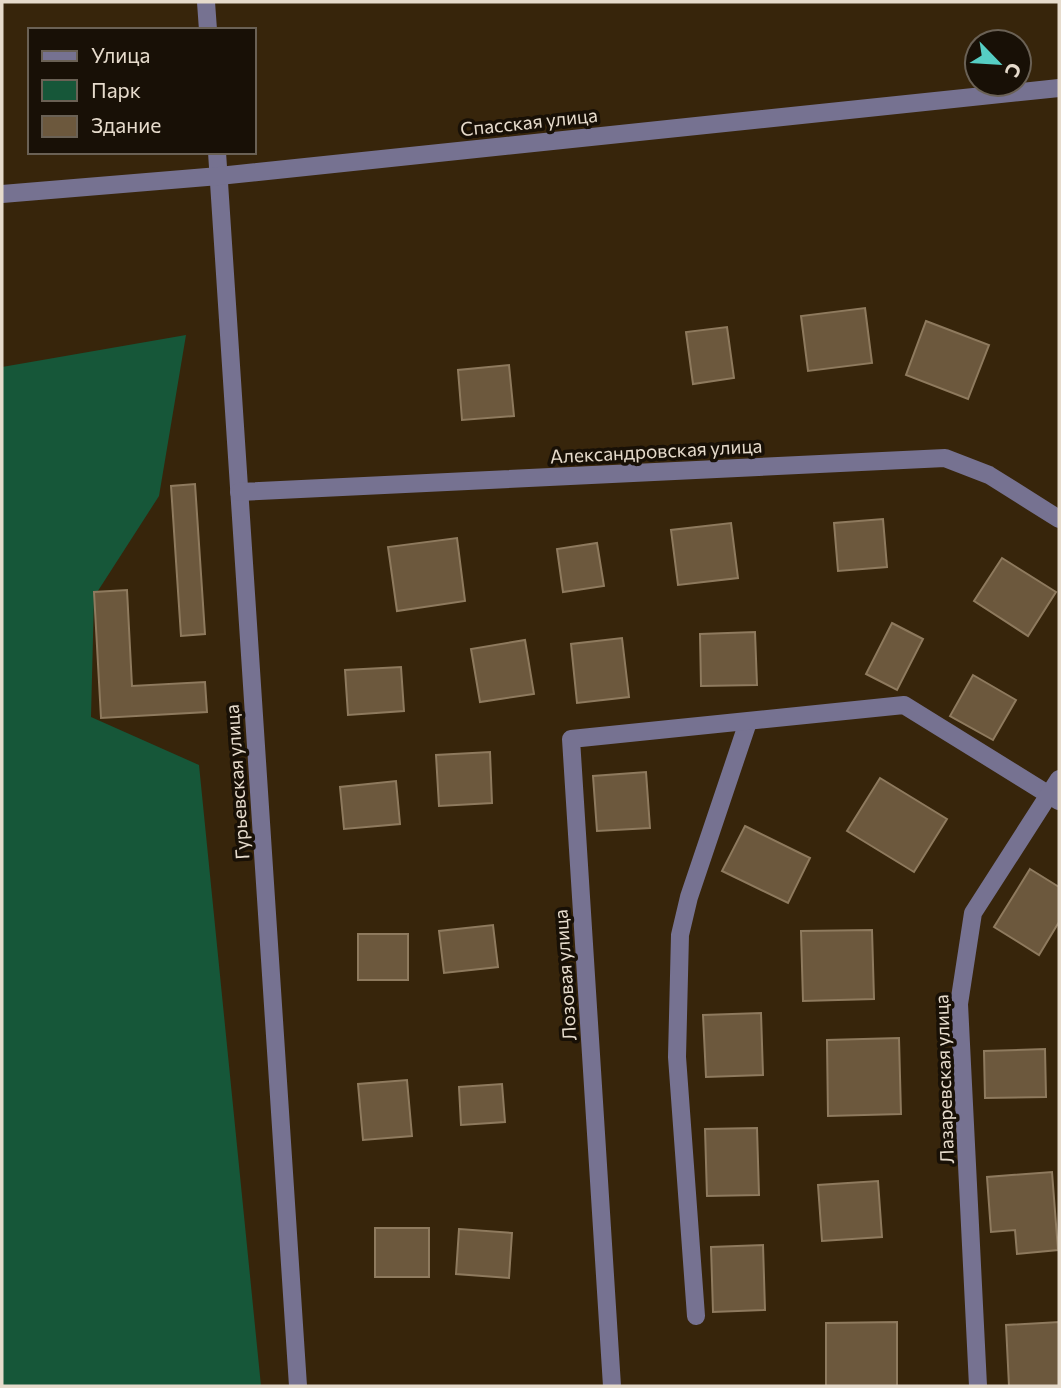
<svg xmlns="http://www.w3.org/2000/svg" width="1061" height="1388" viewBox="0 0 1061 1388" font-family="Commissioner,sans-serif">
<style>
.green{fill:#165739}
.building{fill:#6c583d;stroke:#8e7a5e;stroke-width:2}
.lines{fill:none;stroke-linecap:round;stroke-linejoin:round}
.minor{stroke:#767291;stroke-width:18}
.labels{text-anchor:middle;stroke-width:7;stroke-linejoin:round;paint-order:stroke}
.street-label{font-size:19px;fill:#e6dbcc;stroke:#181006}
</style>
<rect width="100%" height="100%" fill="#37250b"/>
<polygon class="green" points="186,335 159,496 94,597 91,717 199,765 261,1386 2,1386 2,367"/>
<g class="building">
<polygon points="865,308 872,363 808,371 801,316"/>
<polygon points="926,321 989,345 968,399 906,375"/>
<polygon points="727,327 734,378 693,384 686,332"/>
<polygon points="509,365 514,416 462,420 458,370"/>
<polygon points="195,484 205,634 181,636 171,486"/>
<polygon points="883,519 887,567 838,571 834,523"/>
<polygon points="731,523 738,578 678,585 671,530"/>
<polygon points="457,538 465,601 397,611 388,547"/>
<polygon points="597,543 604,586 563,592 557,549"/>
<polygon points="1002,558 1056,592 1028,636 974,601"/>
<polygon points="127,590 132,686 205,682 207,712 101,718 94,592"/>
<polygon points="892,623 923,639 897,690 866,674"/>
<polygon points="755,632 757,685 701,686 700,634"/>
<polygon points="622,638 629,697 577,703 571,644"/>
<polygon points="525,640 534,694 480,702 471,649"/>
<polygon points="401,667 404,711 348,715 345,670"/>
<polygon points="973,675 1016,700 993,740 950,716"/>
<polygon points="490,752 492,803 439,806 436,755"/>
<polygon points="646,772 650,828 597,831 593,776"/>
<polygon points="880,778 947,819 914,872 847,831"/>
<polygon points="396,781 400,824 344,829 340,787"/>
<polygon points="745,826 810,858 788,903 722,871"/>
<polygon points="1030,869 1059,887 1059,922 1039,955 994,927"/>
<polygon points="493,925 498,967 444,973 439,931"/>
<polygon points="872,930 874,999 803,1001 801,931"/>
<rect x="358" y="934" width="50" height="46"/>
<polygon points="761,1013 763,1075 706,1077 703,1015"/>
<polygon points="899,1038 901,1114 828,1116 827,1040"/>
<polygon points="1045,1049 1046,1097 985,1098 984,1051"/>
<polygon points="407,1080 412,1136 363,1140 358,1084"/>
<polygon points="502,1084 505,1122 461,1125 459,1087"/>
<polygon points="757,1128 759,1195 707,1196 705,1129"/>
<polygon points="1052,1172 1058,1250 1017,1254 1015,1230 991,1232 987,1177"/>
<polygon points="878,1181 882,1237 822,1241 818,1185"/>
<rect x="375" y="1228" width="54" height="49"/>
<polygon points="459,1229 512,1233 509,1278 456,1274"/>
<polygon points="763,1245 765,1310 713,1312 711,1247"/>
<polygon points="897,1322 897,1386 826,1386 826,1323"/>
<polygon points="1059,1322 1059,1386 1009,1386 1006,1325"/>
</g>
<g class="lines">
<g class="minor">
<polyline points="206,2 208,30"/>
<polyline points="217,152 298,1386"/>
<polyline points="2,194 219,176 1059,88"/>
<polyline points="239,492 945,458 989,475 1059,519"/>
<polyline points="696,1316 677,1057 680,935 689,897 748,722"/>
<polyline points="612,1386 571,739 904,705 1059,801"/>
<polyline points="978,1386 959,1004 973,913 1059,779"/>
</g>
</g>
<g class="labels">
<g class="street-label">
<text transform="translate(529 122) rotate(-6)" y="7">Спасская улица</text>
<text transform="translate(656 451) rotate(-3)" y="7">Александровская улица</text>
<text transform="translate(237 782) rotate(-94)" y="7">Гурьевская улица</text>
<text transform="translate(565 975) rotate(-94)" y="7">Лозовая улица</text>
<text transform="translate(944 1079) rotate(-92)" y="7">Лазаревская улица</text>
</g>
</g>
<rect width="1061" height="1388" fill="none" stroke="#e6dbcc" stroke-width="7"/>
<rect x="28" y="28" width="228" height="126" fill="#181006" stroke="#6a6155" stroke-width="2"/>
<rect x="42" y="51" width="35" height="10" fill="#767291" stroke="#6a6155" stroke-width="2"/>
<text x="91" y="63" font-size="21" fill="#e6dbcc">Улица</text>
<rect x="42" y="80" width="35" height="21" fill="#165739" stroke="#6a6155" stroke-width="2"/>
<text x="91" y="98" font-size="21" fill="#e6dbcc">Парк</text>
<rect x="42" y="116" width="35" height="21" fill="#6c583d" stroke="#6a6155" stroke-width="2"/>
<text x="91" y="133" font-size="21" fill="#e6dbcc">Здание</text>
<g transform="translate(998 63) rotate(115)"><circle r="33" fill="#181006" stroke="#6a6155" stroke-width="2"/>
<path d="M0-5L12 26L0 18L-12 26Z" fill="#56cec4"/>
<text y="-10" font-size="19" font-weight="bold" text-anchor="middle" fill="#e6dbcc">С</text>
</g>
</svg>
